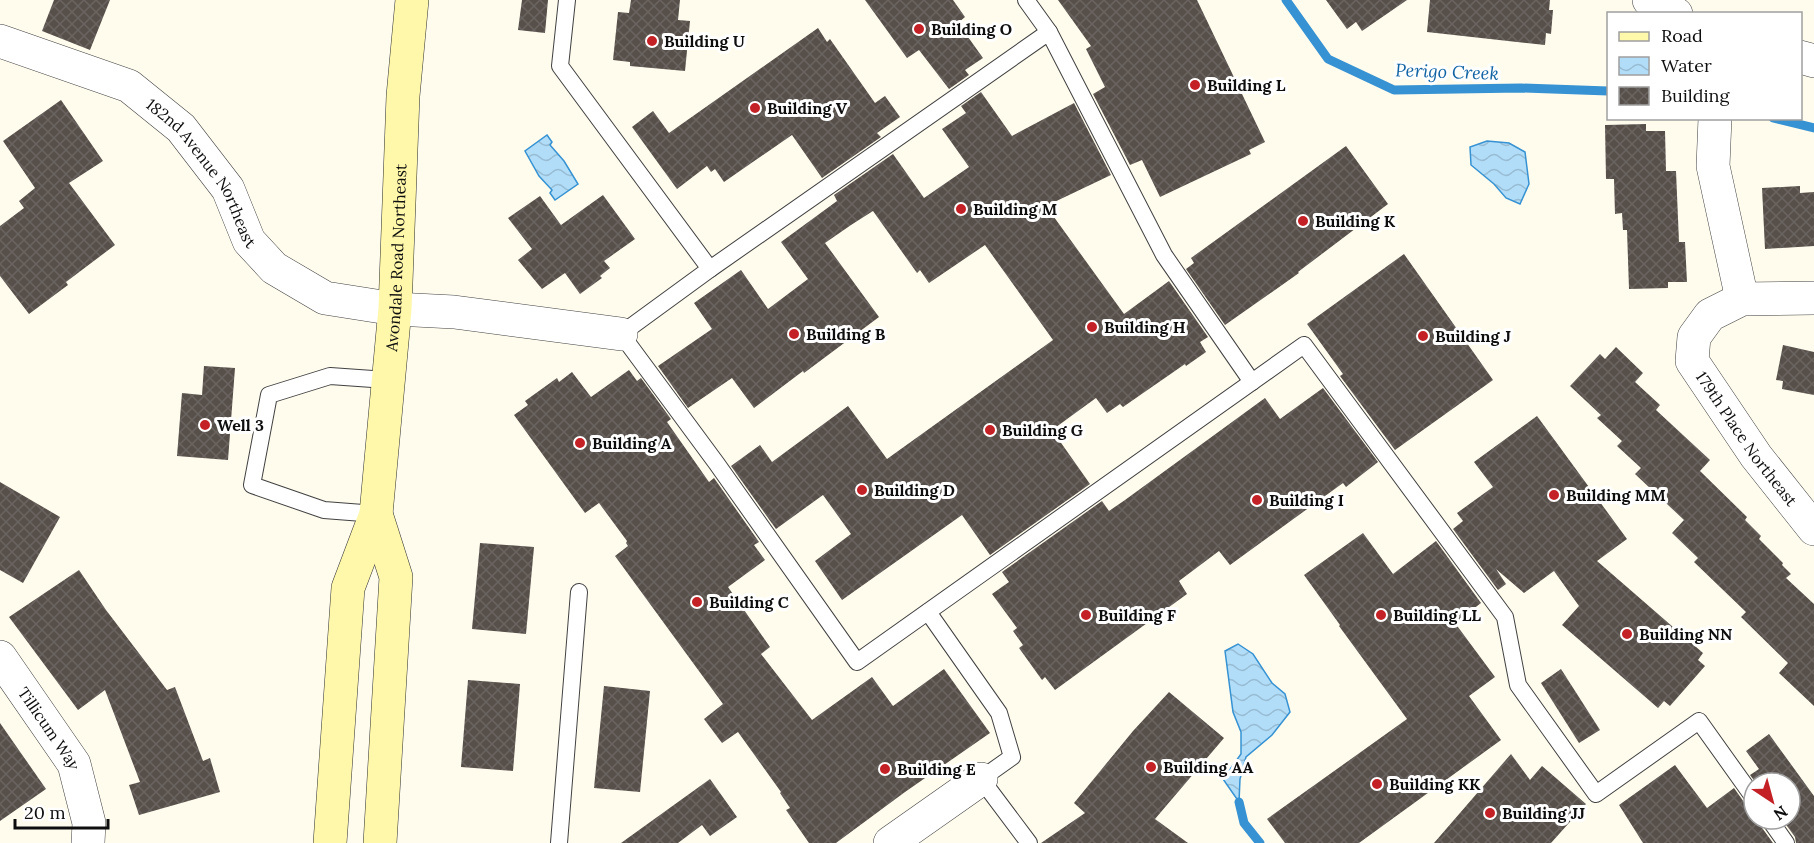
<svg xmlns="http://www.w3.org/2000/svg" width="1814" height="843" viewBox="0 0 1814 843" font-family="Lora,serif">
<style>
.water{fill:url(#water-waves);stroke:#3692d2;stroke-width:1.5}
.lines{fill:none;stroke-linecap:round;stroke-linejoin:round}
.stream{stroke:#3692d2;stroke-width:9}
.building{fill:url(#building-cross-hatch)}
.service-casing{stroke:#414141;stroke-width:18}
.minor-casing{stroke:#414141;stroke-width:34}
.secondary-casing{stroke:#303030;stroke-width:34}
.service{stroke:#fff;stroke-width:16}
.minor{stroke:#fff;stroke-width:33}
.secondary{stroke:#fff7a9;stroke-width:33}
.poi-dot{fill:#c32126;stroke:#fff;stroke-width:2}
.labels{text-anchor:middle;stroke-width:6;stroke-linejoin:round;paint-order:stroke}
.poi-label{font-size:16px;font-weight:bold;fill:#0e0e0e;stroke:#fff;text-anchor:start}
.street-label{font-size:16px;fill:#0e0e0e;stroke:#fff}
.water-label{font-size:18px;font-style:italic;fill:#1263a4;stroke:#fff}
</style>
<defs>
<pattern id="water-waves" width="16" height="10" patternUnits="userSpaceOnUse" patternTransform="scale(1.5)"><rect width="16" height="10" fill="#b1ddf8"/><path d="M0 5q4-4 8 0t8 0" fill="none" stroke="#97bcd3"/></pattern>
<pattern id="building-cross-hatch" width="8" height="8" patternUnits="userSpaceOnUse" patternTransform="scale(1.5)"><rect width="8" height="8" fill="#574f4a"/><path d="M0 0l8 8M0 8l8-8" fill="none" stroke="#6a6460"/></pattern>
</defs>
<rect width="100%" height="100%" fill="#fffcee"/>
<g class="water">
<polygon points="547,135 552,142 550,145 564,161 578,184 555,200 550,193 552,190 539,176 525,151"/>
<polygon points="1487,141 1509,143 1525,152 1529,184 1520,204 1506,198 1494,184 1471,165 1470,147"/>
<polygon points="1238,644 1253,654 1272,683 1285,694 1290,712 1272,735 1246,757 1240,779 1239,802 1223,779 1241,754 1241,732 1233,712 1225,651"/>
</g>
<g class="lines">
<g class="stream">
<polyline points="1286,0 1328,59 1394,90 1521,88 1608,91"/>
<polyline points="1773,118 1814,128"/>
<polyline points="1239,802 1244,823 1260,843"/>
</g>
</g>
<g class="building">
<polygon points="54,0 110,0 90,50 42,31"/>
<polygon points="522,0 548,0 545,33 518,30"/>
<polygon points="631,0 680,0 678,20 690,21 685,71 630,66 630,62 613,60 618,12 629,13"/>
<polygon points="865,0 953,0 965,17 958,23 983,58 965,70 969,75 949,89 919,50 907,58"/>
<polygon points="1058,0 1197,0 1265,142 1249,150 1251,154 1160,197 1142,160 1130,165 1093,94 1105,87 1086,49 1091,46"/>
<polygon points="1326,0 1407,0 1362,31 1356,22 1347,29"/>
<polygon points="1430,0 1550,0 1549,10 1553,10 1551,34 1546,33 1545,45 1427,32"/>
<polygon points="818,28 827,42 830,39 875,103 885,96 900,117 877,133 881,137 822,178 792,135 724,182 715,169 711,172 707,166 677,189 632,127 653,111 669,133"/>
<polygon points="981,92 1012,136 1074,103 1111,175 1046,206 1124,314 1169,281 1208,337 1200,342 1206,352 1186,366 1185,364 1123,407 1120,404 1107,413 1096,398 1052,430 1090,484 990,555 962,515 842,600 815,561 851,534 823,495 776,529 731,466 760,445 772,462 848,406 887,459 1053,340 985,245 929,283 920,270 917,273 873,211 851,225 825,243 879,317 804,373 803,371 754,408 732,378 688,408 658,366 712,329 694,303 741,270 768,309 808,279 781,242 837,201 834,195 893,154 924,198 969,167 942,129 966,113 961,106"/>
<polygon points="61,100 103,161 69,183 115,245 66,282 68,285 29,314 0,276 0,226 24,208 19,201 35,188 3,141"/>
<polygon points="1646,124 1646,131 1665,131 1666,171 1676,171 1679,242 1685,242 1687,282 1668,282 1668,288 1629,289 1627,230 1623,230 1622,213 1615,214 1614,179 1606,179 1605,125"/>
<polygon points="1346,146 1388,204 1298,272 1299,273 1225,325 1186,269 1194,263 1191,258"/>
<polygon points="1800,186 1800,193 1814,192 1814,246 1765,249 1762,188"/>
<polygon points="603,195 635,239 604,261 610,268 600,276 602,278 580,294 565,273 542,289 518,260 532,249 508,218 540,196 561,225"/>
<polygon points="1404,254 1493,380 1395,450 1340,376 1343,374 1307,324"/>
<polygon points="1783,345 1814,352 1814,395 1782,389 1783,381 1776,380"/>
<polygon points="1616,347 1643,373 1635,382 1660,405 1656,410 1710,460 1700,471 1747,517 1745,520 1761,536 1759,539 1783,563 1782,565 1791,574 1786,578 1814,604 1814,706 1779,673 1788,663 1741,617 1746,612 1694,562 1698,558 1672,533 1684,520 1635,474 1641,468 1617,446 1622,441 1597,418 1601,415 1570,386 1600,354 1605,359"/>
<polygon points="204,366 235,368 228,460 177,456 182,393 202,395"/>
<polygon points="629,370 637,381 641,378 671,419 667,422 709,482 714,478 759,542 754,545 765,560 728,587 770,647 761,654 812,720 872,677 893,706 944,669 990,733 905,792 836,843 809,843 786,810 790,808 780,793 781,792 738,732 722,743 704,719 723,704 615,556 628,546 626,543 627,541 599,503 585,513 514,415 528,405 525,401 557,378 559,382 572,372 591,397"/>
<polygon points="1323,388 1378,462 1346,487 1343,483 1230,565 1219,551 1179,581 1187,594 1055,690 1045,677 1042,680 1019,648 1023,645 1013,631 1017,628 992,594 1009,582 1002,572 1102,501 1109,511 1125,500 1265,398 1280,419"/>
<polygon points="1537,416 1627,539 1597,561 1703,653 1698,660 1705,666 1670,706 1664,701 1658,708 1562,625 1579,606 1554,571 1524,593 1496,569 1506,584 1498,590 1453,529 1463,521 1457,513 1493,487 1474,462"/>
<polygon points="0,482 60,517 23,583 0,570"/>
<polygon points="1363,533 1393,574 1436,541 1481,603 1455,623 1495,677 1469,696 1501,740 1359,843 1285,843 1267,819 1407,719 1339,626 1340,625 1304,575"/>
<polygon points="480,543 534,547 526,634 472,629"/>
<polygon points="79,570 106,610 167,690 175,687 203,761 210,758 220,792 139,815 129,785 140,782 105,690 78,710 9,617"/>
<polygon points="1561,669 1600,730 1579,743 1541,683"/>
<polygon points="468,680 520,684 513,771 461,767"/>
<polygon points="604,686 650,691 640,792 594,788"/>
<polygon points="1169,692 1224,738 1155,819 1188,843 1041,843 1085,813 1074,803 1133,731"/>
<polygon points="0,723 46,789 0,821"/>
<polygon points="1769,734 1814,796 1814,843 1796,843 1795,837 1782,819 1790,819 1790,783 1756,783 1750,775 1759,769 1746,751"/>
<polygon points="1511,754 1530,780 1542,766 1586,804 1551,843 1434,843"/>
<polygon points="1675,765 1707,808 1734,788 1746,805 1754,808 1754,819 1759,819 1760,825 1773,843 1643,843 1619,805"/>
<polygon points="710,779 737,817 710,836 702,825 678,843 621,843"/>
</g>
<g class="lines">
<defs>
<g id="service">
<polyline points="567,0 560,66 710,269 621,334 717,464 857,662 1304,345 1505,617 1518,685 1596,794 1699,721 1754,798"/>
<polyline points="1026,0 1049,32"/>
<polyline points="710,269 1049,32 1164,255 1252,382"/>
<polyline points="376,514 324,510 252,485 269,395 330,376 387,380"/>
<polyline points="928,612 999,713 1012,757 981,779 1029,843"/>
<polyline points="1769,819 1786,843"/>
<polyline points="559,843 579,592"/>
</g>
<g id="minor">
<polyline points="1649,0 1676,14"/>
<path id="s1" d="M0,41L129,86L181,128L228,189L249,241L274,268L325,298L395,309L454,312L621,334"/>
<polyline points="1800,57 1814,61"/>
<polyline points="1715,118 1713,166 1742,299"/>
<path id="s2" d="M1814,298L1742,299L1710,315L1694,337L1692,361L1756,456L1814,529"/>
<path id="s3" d="M0,657L74,764L89,823L88,843"/>
<polyline points="890,843 981,779"/>
</g>
<g id="secondary">
<polyline points="376,514 396,577 380,843"/>
<path id="s4" d="M330,843L348,588L376,514L395,309L403,96L412,0"/>
</g>
</defs>
<use href="#service" class="service-casing"/>
<use href="#minor" class="minor-casing"/>
<use href="#secondary" class="secondary-casing"/>
<use href="#service" class="service"/>
<use href="#minor" class="minor"/>
<use href="#secondary" class="secondary"/>
</g>
<g class="poi-dot">
<circle cx="919" cy="29" r="6"/>
<circle cx="652" cy="41" r="6"/>
<circle cx="1195" cy="85" r="6"/>
<circle cx="755" cy="108" r="6"/>
<circle cx="961" cy="209" r="6"/>
<circle cx="1303" cy="221" r="6"/>
<circle cx="1092" cy="327" r="6"/>
<circle cx="794" cy="334" r="6"/>
<circle cx="1423" cy="336" r="6"/>
<circle cx="205" cy="425" r="6"/>
<circle cx="990" cy="430" r="6"/>
<circle cx="580" cy="443" r="6"/>
<circle cx="862" cy="490" r="6"/>
<circle cx="1554" cy="495" r="6"/>
<circle cx="1257" cy="500" r="6"/>
<circle cx="697" cy="602" r="6"/>
<circle cx="1086" cy="615" r="6"/>
<circle cx="1381" cy="615" r="6"/>
<circle cx="1627" cy="634" r="6"/>
<circle cx="1151" cy="767" r="6"/>
<circle cx="885" cy="769" r="6"/>
<circle cx="1377" cy="784" r="6"/>
<circle cx="1490" cy="813" r="6"/>
</g>
<g class="labels">
<g class="poi-label">
<text x="931" y="35">Building O</text>
<text x="664" y="47">Building U</text>
<text x="1207" y="91">Building L</text>
<text x="767" y="114">Building V</text>
<text x="973" y="215">Building M</text>
<text x="1315" y="227">Building K</text>
<text x="1104" y="333">Building H</text>
<text x="806" y="340">Building B</text>
<text x="1435" y="342">Building J</text>
<text x="217" y="431">Well 3</text>
<text x="1002" y="436">Building G</text>
<text x="592" y="449">Building A</text>
<text x="874" y="496">Building D</text>
<text x="1566" y="501">Building MM</text>
<text x="1269" y="506">Building I</text>
<text x="709" y="608">Building C</text>
<text x="1098" y="621">Building F</text>
<text x="1393" y="621">Building LL</text>
<text x="1639" y="640">Building NN</text>
<text x="1163" y="773">Building AA</text>
<text x="897" y="775">Building E</text>
<text x="1389" y="790">Building KK</text>
<text x="1502" y="819">Building JJ</text>
</g>
<g class="street-label">
<text dy="6" stroke="none"><textPath href="#s1" startOffset="252">182nd Avenue Northeast</textPath></text>
<text dy="6" stroke="none"><textPath href="#s4" startOffset="592">Avondale Road Northeast</textPath></text>
<text dy="6" stroke="none"><textPath href="#s2" startOffset="254">179th Place Northeast</textPath></text>
<text dy="6" stroke="none"><textPath href="#s3" startOffset="87">Tillicum Way</textPath></text>
</g>
<g class="water-label">
<text transform="translate(1447 72) rotate(2)" y="6">Perigo Creek</text>
</g>
</g>
<rect x="1607" y="12" width="195" height="108" fill="#ffffff" stroke="#9f9f9f" stroke-width="1.5"/>
<rect x="1619" y="32" width="30" height="9" fill="#fff7a9" stroke="#9f9f9f" stroke-width="1.5"/>
<text x="1661" y="42" font-size="18" fill="#0e0e0e">Road</text>
<rect x="1619" y="57" width="30" height="18" fill="url(#water-waves)" stroke="#9f9f9f" stroke-width="1.5"/>
<text x="1661" y="72" font-size="18" fill="#0e0e0e">Water</text>
<rect x="1619" y="87" width="30" height="18" fill="url(#building-cross-hatch)" stroke="#9f9f9f" stroke-width="1.5"/>
<text x="1661" y="102" font-size="18" fill="#0e0e0e">Building</text>
<g transform="translate(1772 801) rotate(144)"><circle r="28" fill="#ffffff" stroke="#9f9f9f" stroke-width="1.5"/>
<path d="M0-4.5L10 22L0 15L-10 22Z" fill="#c32126"/>
<text y="-9" font-size="16" font-weight="bold" text-anchor="middle" fill="#0e0e0e">N</text>
</g>
<path d="M15 819v9h93v-9" fill="none" stroke="#0e0e0e" stroke-width="3"/>
<text x="24" y="819" font-size="18" fill="#0e0e0e" stroke="#ffffff" stroke-width="4.5" paint-order="stroke">20 m</text>
</svg>
